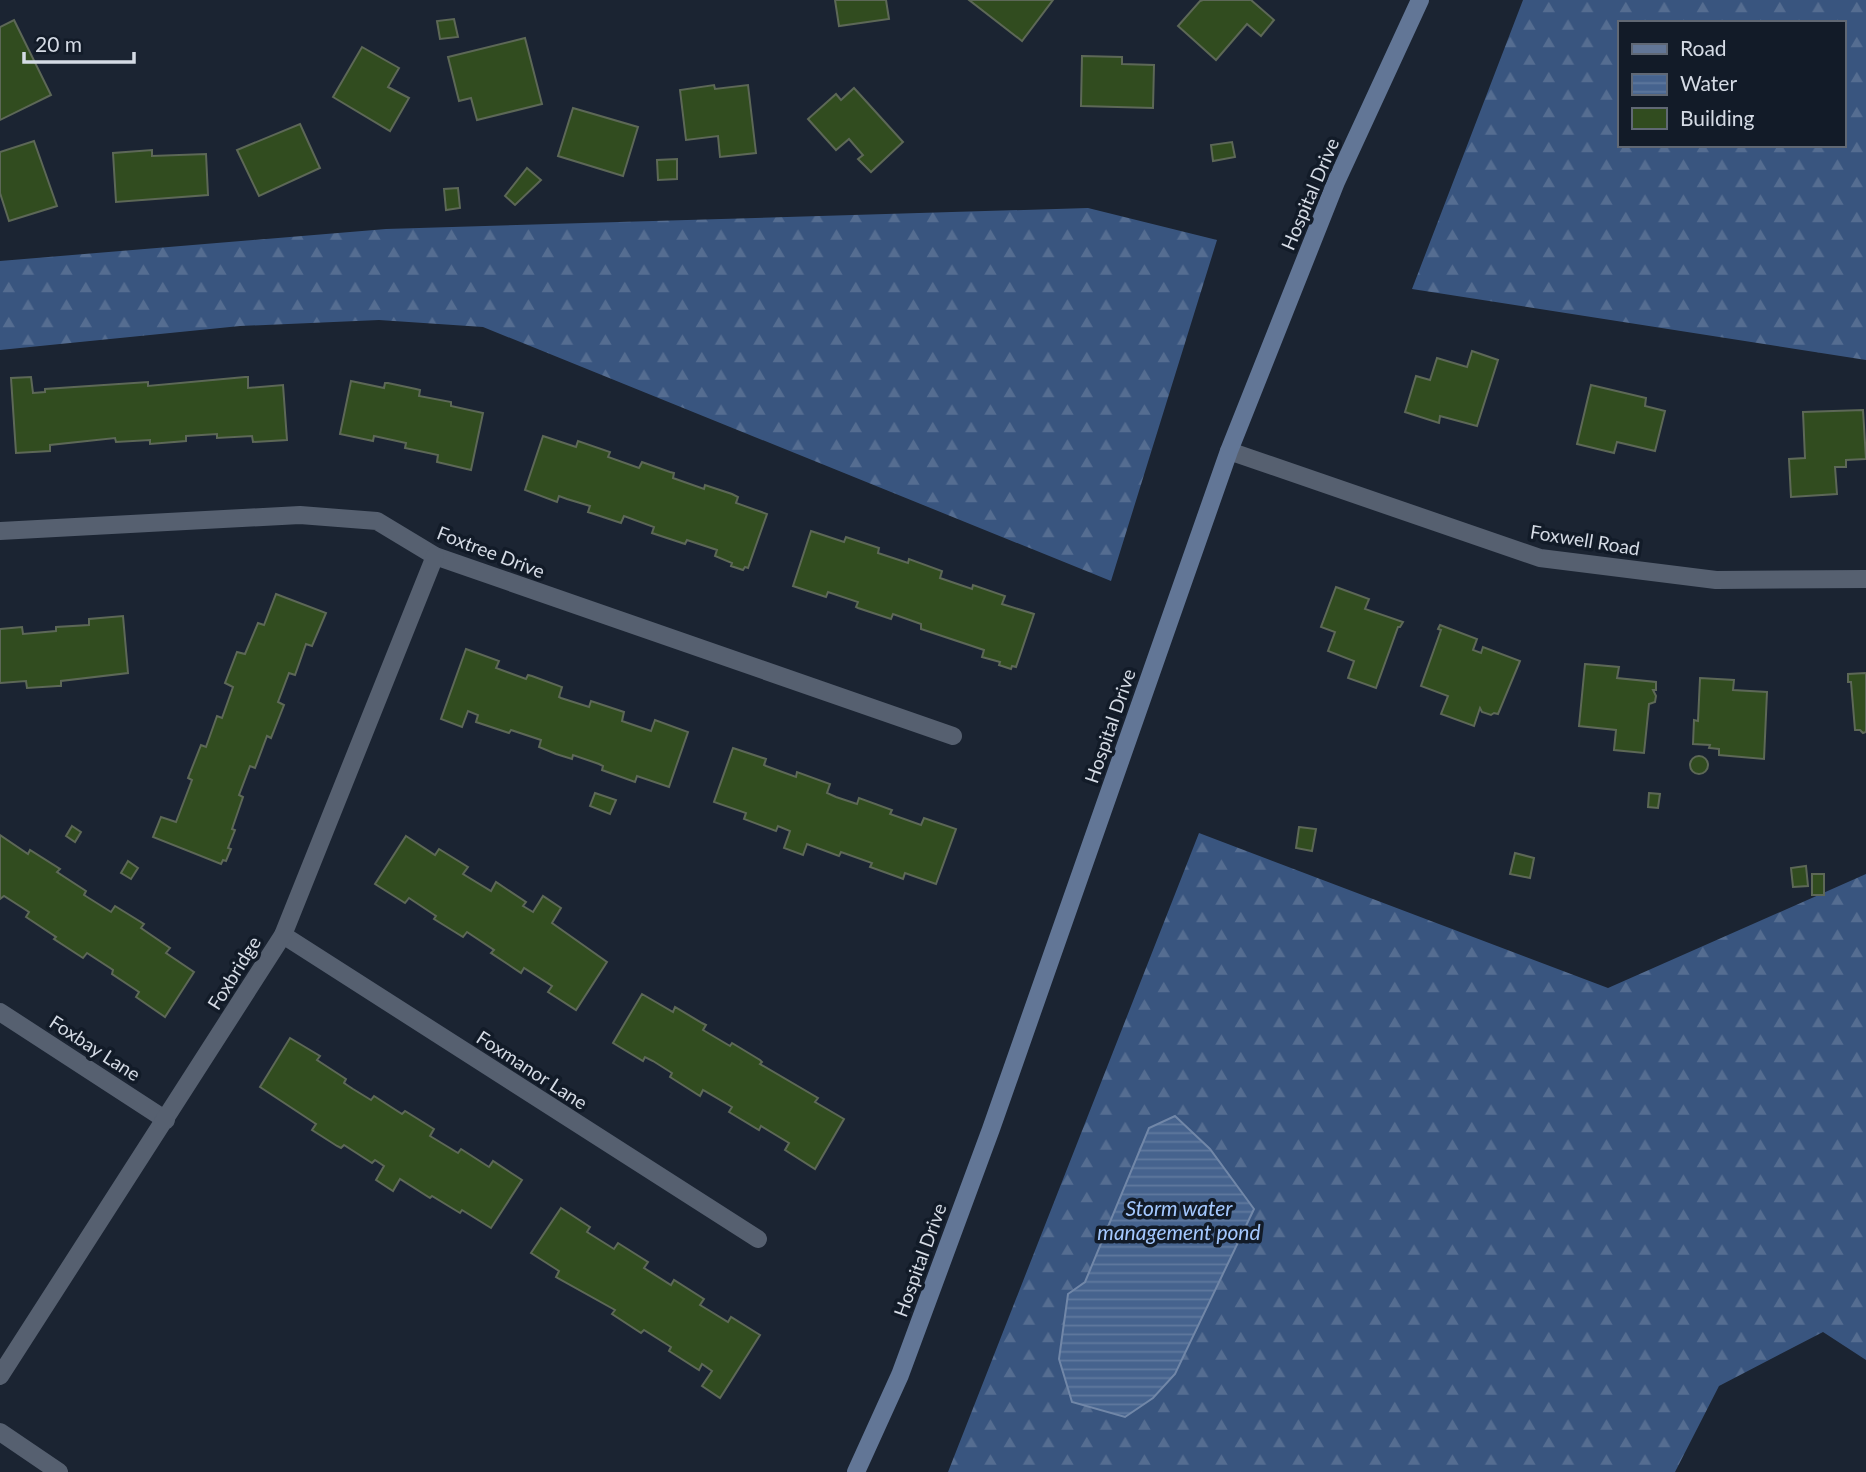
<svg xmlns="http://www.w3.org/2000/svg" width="1866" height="1472" viewBox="0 0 1866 1472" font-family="Lato,sans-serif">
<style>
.forest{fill:url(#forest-firs);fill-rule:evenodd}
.water{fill:url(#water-rules);stroke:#7187a8;stroke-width:2}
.building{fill:#314c1f;stroke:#5d6857;stroke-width:2}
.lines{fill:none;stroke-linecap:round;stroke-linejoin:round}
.street{stroke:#566070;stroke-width:18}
.secondary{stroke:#627696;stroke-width:18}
.labels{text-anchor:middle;stroke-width:7;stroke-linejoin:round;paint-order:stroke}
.street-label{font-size:19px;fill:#d5dbe5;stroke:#121b28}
.water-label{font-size:21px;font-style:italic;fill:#a4c8fe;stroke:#121b28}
</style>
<defs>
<pattern id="forest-firs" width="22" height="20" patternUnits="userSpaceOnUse" patternTransform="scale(1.75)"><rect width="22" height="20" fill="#39557f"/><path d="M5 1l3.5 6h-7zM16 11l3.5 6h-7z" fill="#556d91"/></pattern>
<pattern id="water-rules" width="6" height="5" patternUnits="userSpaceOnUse" patternTransform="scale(1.75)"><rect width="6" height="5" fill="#46638e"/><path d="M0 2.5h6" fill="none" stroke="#60799e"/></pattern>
</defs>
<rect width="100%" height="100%" fill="#1b2432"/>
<g class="forest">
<path d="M1523,0H1866V360L1412,289ZM1619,23H1843V145H1619Z"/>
<polygon points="1088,208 1217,240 1111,581 483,327 379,320 240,326 0,350 0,261 386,229"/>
<polygon points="1199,833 1608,988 1866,874 1866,1360 1823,1332 1719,1386 1675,1472 948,1472"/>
</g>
<polygon class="water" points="1175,1116 1210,1149 1254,1209 1175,1374 1153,1398 1125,1417 1072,1402 1059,1359 1068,1294 1085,1282 1149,1128"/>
<g class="building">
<polygon points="835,0 886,0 889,19 839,26"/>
<polygon points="969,0 1053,0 1022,41"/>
<polygon points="1203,0 1251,0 1274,20 1261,36 1247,24 1216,60 1178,26 1200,1"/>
<polygon points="454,19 458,37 440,39 437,21"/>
<polygon points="14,20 51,95 0,120 0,27"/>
<polygon points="525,38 542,104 477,120 471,98 459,101 448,57"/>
<polygon points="362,47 399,68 388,87 409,98 390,131 333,97"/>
<polygon points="1082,56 1122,57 1122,64 1154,65 1153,108 1081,106"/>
<polygon points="714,85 715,89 748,85 756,153 720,157 718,136 686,140 680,90"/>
<polygon points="854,88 903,142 871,172 858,159 863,155 849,139 836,150 808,119 836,94 841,100"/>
<polygon points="573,108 638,127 623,176 558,156"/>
<polygon points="300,124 320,168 259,196 237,150"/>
<polygon points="34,141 57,206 9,221 0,193 0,152"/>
<polygon points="1232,142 1235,157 1213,161 1211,145"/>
<polygon points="152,150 152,156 206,154 208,195 116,202 113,153"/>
<polygon points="677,159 677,179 658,180 657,160"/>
<polygon points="527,168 541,180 515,205 505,196"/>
<polygon points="458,188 460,208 446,210 444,189"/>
<polygon points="1472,351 1498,360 1477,426 1440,416 1439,423 1405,412 1416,376 1430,380 1437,358 1467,367"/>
<polygon points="31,377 33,393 45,392 45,389 148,382 148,386 245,377 248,377 248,388 283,385 287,440 253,442 252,436 217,438 217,434 186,436 186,441 150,444 150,440 116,442 115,438 50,445 50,451 16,453 11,378"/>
<polygon points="351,381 384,388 385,383 388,383 416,389 420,390 419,396 451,402 451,406 483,413 471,470 437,462 438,455 405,448 406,443 374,436 373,441 340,434"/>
<polygon points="1591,385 1646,398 1645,406 1665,411 1655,451 1617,442 1614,453 1577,444"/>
<polygon points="1863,410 1866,459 1846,460 1846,467 1835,467 1837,494 1791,497 1789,459 1805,458 1803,412"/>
<polygon points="543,436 576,447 578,441 610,452 608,457 639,468 642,462 670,472 674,473 673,478 704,489 705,485 732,494 738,497 736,503 767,514 748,568 745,567 743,570 731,566 732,563 715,556 717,550 687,540 685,544 652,533 654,527 624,516 621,523 588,512 590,506 567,499 559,496 557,502 525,490"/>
<polygon points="811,531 844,542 846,537 879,548 878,553 908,563 909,559 942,571 940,578 972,589 973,585 1005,596 1002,604 1034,614 1016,667 1012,666 1011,669 999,665 1000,662 982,657 984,650 921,629 921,624 893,614 891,619 858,608 856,607 858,602 828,592 826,597 793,586"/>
<polygon points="1336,587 1369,599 1365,609 1403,622 1400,627 1398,627 1376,688 1348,678 1354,661 1328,651 1335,632 1321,627"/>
<polygon points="276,594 326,613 312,646 306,644 295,675 289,673 278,702 284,705 271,738 267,736 255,768 250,766 239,795 243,797 232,829 235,830 228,848 231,849 226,861 223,860 221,864 153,837 161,817 176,822 192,780 188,778 201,745 206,747 217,716 222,718 233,687 225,683 237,652 245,654 258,623 264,625"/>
<polygon points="123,616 128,673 61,681 61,686 58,686 27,688 26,681 0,683 0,629 22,627 23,634 56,631 56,627 89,625 89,619"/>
<polygon points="1440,625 1477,639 1473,650 1481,653 1483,647 1520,661 1498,714 1494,713 1491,715 1482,712 1480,708 1474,726 1441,714 1448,696 1421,686 1441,630 1438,629"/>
<polygon points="466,649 499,661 496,668 526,679 528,675 532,676 562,687 559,697 561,698 589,707 591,701 624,712 622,721 651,731 655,720 688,732 669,787 637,776 635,782 602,770 603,766 599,764 573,755 572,759 556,754 539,747 541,740 511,730 509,733 476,722 478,715 468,711 462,727 441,719"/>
<polygon points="1585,664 1619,667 1617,678 1656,682 1656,690 1653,690 1656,696 1655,702 1649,704 1644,753 1614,750 1616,730 1579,726"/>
<polygon points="1866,673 1866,732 1863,733 1860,730 1855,730 1851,682 1848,682 1848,674"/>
<polygon points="1700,678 1734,680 1733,690 1767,692 1764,759 1719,755 1719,749 1709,748 1710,745 1693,744 1694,720 1698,721"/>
<polygon points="733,748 766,759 764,765 766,766 796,777 797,772 830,784 827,793 836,797 857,804 859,798 892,810 890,814 921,825 924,818 956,829 936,884 905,873 903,879 898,877 870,867 872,863 841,852 839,856 807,844 803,855 784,848 790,831 778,826 776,831 744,819 746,813 714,802"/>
<circle cx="1699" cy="765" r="9"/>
<polygon points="595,793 616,800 610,814 590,806"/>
<polygon points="1649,793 1660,794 1658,808 1648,807"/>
<polygon points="72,826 81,832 75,842 66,836"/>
<polygon points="1299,827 1316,829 1312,851 1296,848"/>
<polygon points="0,835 28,854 30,850 60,869 57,872 86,891 84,895 111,912 115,906 144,924 141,928 170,948 166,953 194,972 165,1017 136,997 139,992 112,974 113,970 87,953 83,958 54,939 56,937 26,917 29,912 4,896 0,899"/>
<polygon points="406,836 435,855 439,849 468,867 463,874 491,891 496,882 526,902 523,906 533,912 543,896 561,908 552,923 607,962 576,1010 548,992 552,986 524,968 521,973 491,953 494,950 467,932 463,937 434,919 436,916 409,898 405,903 375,884"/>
<polygon points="1515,853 1534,858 1530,878 1510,874"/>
<polygon points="128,861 138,868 131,879 121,873"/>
<polygon points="1806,866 1808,886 1793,887 1791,868"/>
<rect x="1812" y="874" width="12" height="21"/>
<polygon points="642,994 673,1012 675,1007 702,1023 706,1025 703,1030 730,1046 732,1043 760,1060 762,1062 760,1064 818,1098 815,1102 844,1119 815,1169 785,1150 789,1143 761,1126 759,1130 729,1112 732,1107 703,1090 700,1096 670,1077 672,1073 653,1061 645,1057 643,1061 613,1043"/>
<polygon points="290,1038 320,1056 317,1060 346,1079 344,1083 353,1089 371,1100 374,1096 402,1114 405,1111 434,1129 430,1136 458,1153 461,1149 489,1167 493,1161 522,1180 491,1228 462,1210 460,1213 432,1196 430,1198 400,1179 393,1191 376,1180 384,1166 375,1160 372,1163 344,1145 341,1148 337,1146 312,1130 316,1124 260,1087"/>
<polygon points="561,1208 590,1227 587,1232 614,1249 618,1243 648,1262 644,1268 671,1285 674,1280 704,1299 700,1305 710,1311 728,1322 731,1317 760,1335 720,1398 702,1386 712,1371 702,1364 699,1370 669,1351 671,1347 644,1330 641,1333 612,1314 615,1310 556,1277 559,1271 531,1253"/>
</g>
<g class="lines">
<g class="street">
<polyline points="1229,451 1540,558 1716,580 1866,579"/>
<polyline points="0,531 300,515 377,521 435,556 953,736"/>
<polyline points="283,935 758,1239"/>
<polyline points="0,1012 166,1120"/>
<polyline points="0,1376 283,935 435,556"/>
<polyline points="0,1432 59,1472"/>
</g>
<polyline class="secondary" points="856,1472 900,1375 991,1129 1229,451 1336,182 1420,0"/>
</g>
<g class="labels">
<g class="street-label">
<text transform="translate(1310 194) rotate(-67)" y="7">Hospital Drive</text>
<text transform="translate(1585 540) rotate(9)" y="7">Foxwell Road</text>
<text transform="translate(491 552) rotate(21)" y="7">Foxtree Drive</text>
<text transform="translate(1110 726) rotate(-71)" y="7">Hospital Drive</text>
<text transform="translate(234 973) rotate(-58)" y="7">Foxbridge</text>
<text transform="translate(95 1048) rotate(33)" y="7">Foxbay Lane</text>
<text transform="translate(532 1070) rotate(33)" y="7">Foxmanor Lane</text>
<text transform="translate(920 1260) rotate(-70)" y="7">Hospital Drive</text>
</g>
<g class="water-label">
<text x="1179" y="1216">Storm water<tspan x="1179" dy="24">management pond</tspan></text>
</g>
</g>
<rect x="1618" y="21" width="228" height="126" fill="#121b28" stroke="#606874" stroke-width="2"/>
<rect x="1632" y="44" width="35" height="10" fill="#627696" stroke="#606874" stroke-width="2"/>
<text x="1680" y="56" font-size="21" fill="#d5dbe5">Road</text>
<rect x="1632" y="74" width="35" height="21" fill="url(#water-rules)" stroke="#606874" stroke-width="2"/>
<text x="1680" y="91" font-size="21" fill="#d5dbe5">Water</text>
<rect x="1632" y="108" width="35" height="21" fill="#314c1f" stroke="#606874" stroke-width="2"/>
<text x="1680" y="126" font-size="21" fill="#d5dbe5">Building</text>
<path d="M24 52v10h110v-10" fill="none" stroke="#d5dbe5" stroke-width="3.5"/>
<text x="35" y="52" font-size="21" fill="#d5dbe5" stroke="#121b28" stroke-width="5" paint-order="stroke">20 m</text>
</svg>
